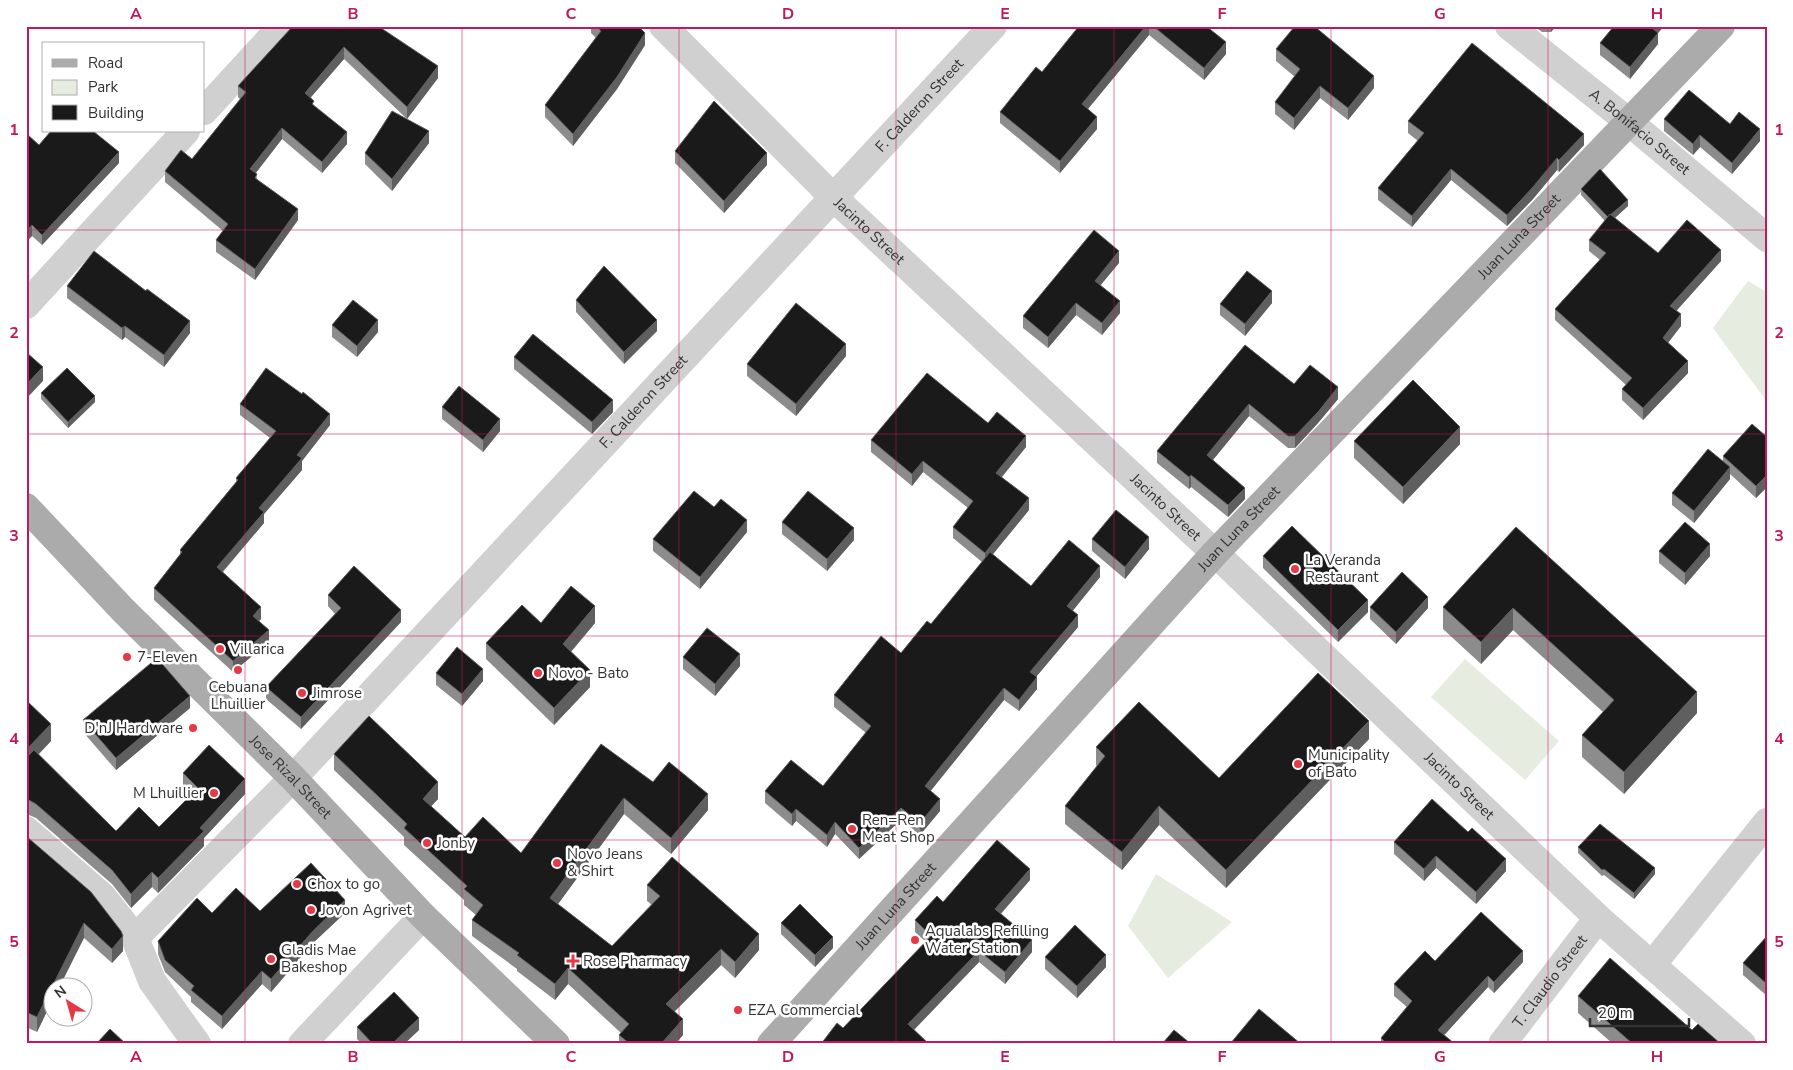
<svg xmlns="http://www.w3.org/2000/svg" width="1793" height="1070" viewBox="0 0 1793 1070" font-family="'Nunito Sans',sans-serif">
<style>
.green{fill:#e6ecdf}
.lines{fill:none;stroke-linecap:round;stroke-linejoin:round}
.minor{stroke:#d0d0d0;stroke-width:28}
.major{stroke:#ababab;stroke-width:28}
.wall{fill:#8c8c8c}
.shaded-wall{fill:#5f5f5f}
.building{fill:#1a1a1a;stroke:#5f5f5f}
.grid{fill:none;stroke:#c2185b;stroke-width:1;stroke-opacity:0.55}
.poi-dot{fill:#e63946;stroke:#fff;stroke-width:2}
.labels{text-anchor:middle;stroke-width:5;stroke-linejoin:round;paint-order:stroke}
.street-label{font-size:15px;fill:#333;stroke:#fff}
.poi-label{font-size:15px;fill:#333;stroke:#fff;text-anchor:start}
.neatline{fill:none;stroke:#c2185b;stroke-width:2}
.grid-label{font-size:16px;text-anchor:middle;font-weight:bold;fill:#c2185b}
</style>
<rect width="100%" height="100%" fill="#fff"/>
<g class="green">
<polygon points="1748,281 1767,292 1767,402 1713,328"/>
<polygon points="1465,659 1559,741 1525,780 1431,697"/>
<polygon points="1156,874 1232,922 1168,978 1128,926"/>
</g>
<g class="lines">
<g class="minor">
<path id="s1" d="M663,26L833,197L1215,553L1598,918L1742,1044"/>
<path id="s2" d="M1509,26L1629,122L1767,238"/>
<polyline points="204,111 282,26"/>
<polyline points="26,305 186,131"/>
<polyline points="26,830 102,896 135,938 152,981 197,1044"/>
<path id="s3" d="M135,938L293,778L993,26"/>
<polyline points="1652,965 1767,822"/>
<polyline points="302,1044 423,916"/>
<path id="s4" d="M1502,1044L1598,918"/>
</g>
<g class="major">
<path id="s5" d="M26,507L123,610L293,778L423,916L556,1044"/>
<path id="s6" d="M771,1044L1215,553L1721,26"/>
</g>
</g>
<g class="wall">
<polygon points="293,26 438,78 407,119 344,59 311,97 314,106 347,144 322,173 282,139 256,173 257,179 298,220 255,280 216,252 216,240 223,231 165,182 165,171 192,159 240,99 238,97 238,86"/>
<polygon points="591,26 638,26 645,45 617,89 573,146 545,117 545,105 596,38 591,33"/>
<polygon points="1079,26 1206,26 1226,54 1204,80 1149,35 1088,109 1097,129 1060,173 1000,123 1000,112 1042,72"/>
<polygon points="1534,26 1556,26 1551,32 1542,32"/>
<polygon points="1664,26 1658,33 1658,44 1630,79 1600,55 1600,43"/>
<polygon points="1276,49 1374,88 1348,120 1320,98 1294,130 1275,114 1275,102 1295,77 1276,61"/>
<polygon points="1664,119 1730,124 1760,141 1732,174 1700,147 1693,155 1664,131"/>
<polygon points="1408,121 1584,145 1559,172 1557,170 1533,199 1507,226 1451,180 1412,227 1378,200 1378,188 1418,141 1408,133"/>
<polygon points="26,136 39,145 119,163 42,245 32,236 26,242"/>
<polygon points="429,143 392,191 365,164 365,153"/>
<polygon points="675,151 767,165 724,213 675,163"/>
<polygon points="1581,189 1628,206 1615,218 1658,253 1721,261 1676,311 1681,326 1668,343 1688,373 1643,420 1622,400 1622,389 1626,385 1555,320 1555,309 1600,260 1589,251 1589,240 1605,221 1581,195"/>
<polygon points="1119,263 1100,285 1120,313 1102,335 1076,315 1048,348 1023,328 1023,316"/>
<polygon points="67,286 146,291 190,333 164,367 125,337 122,340 67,298"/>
<polygon points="576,300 657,331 624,364 576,312"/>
<polygon points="1272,303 1245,336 1220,315 1220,304"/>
<polygon points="332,325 378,332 357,357 332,337"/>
<polygon points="1245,345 1294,384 1338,399 1318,423 1295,448 1288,448 1249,416 1213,460 1245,499 1228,517 1191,487 1189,489 1157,463 1157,451"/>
<polygon points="846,356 796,416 747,376 747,364"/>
<polygon points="514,357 613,412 592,434 514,369"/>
<polygon points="41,393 95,402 68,428 41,399"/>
<polygon points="240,404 330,425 302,461 302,470 264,514 264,523 223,572 261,619 259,621 269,642 233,672 154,600 154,588 180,555 180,550 236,482 236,478 270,438 240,415"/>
<polygon points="442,407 500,431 483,452 442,419"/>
<polygon points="988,423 1026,447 1002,477 1029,510 992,555 1031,586 1100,577 1072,611 1078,627 1036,677 1037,689 1019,711 1004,700 930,791 940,811 920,835 901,820 859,859 835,834 827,847 796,821 792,826 765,803 765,791 823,786 866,733 834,707 834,695 901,653 931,624 982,562 953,538 953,527 968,508 923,472 912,486 871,452 871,440"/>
<polygon points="1767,437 1767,487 1756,498 1730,474 1730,479 1694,523 1672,505 1672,493 1723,461 1723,456"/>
<polygon points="1354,441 1460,444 1403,504 1354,458"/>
<polygon points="714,507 747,532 700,589 653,551 653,539"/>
<polygon points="782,522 854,540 827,571 782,534"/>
<polygon points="1516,527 1697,713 1624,794 1582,757 1582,735 1603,712 1513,630 1481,664 1443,629 1443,607"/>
<polygon points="1092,539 1149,549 1125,579 1092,551"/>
<polygon points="1659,551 1710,556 1685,585 1659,563"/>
<polygon points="1263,556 1368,612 1338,642 1263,568"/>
<polygon points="328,595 401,622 301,729 266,699 266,687 335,614 328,606"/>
<polygon points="1370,607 1428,608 1396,644 1370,619"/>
<polygon points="541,623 595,623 571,652 590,687 554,725 486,659 486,643"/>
<polygon points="683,657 740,666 715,696 683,669"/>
<polygon points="436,673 483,681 462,706 436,685"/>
<polygon points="26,700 51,741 39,754 116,831 159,827 191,795 183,787 183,773 245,794 204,838 204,846 158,893 152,887 131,908 112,884 36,818 29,815 26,815"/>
<polygon points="190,708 116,770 83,732 83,720"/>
<polygon points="1369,739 1226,888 1159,825 1122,870 1065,824 1065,806 1097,766 1096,765 1096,747 1219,778"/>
<polygon points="334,754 438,799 431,806 465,837 521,853 653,782 708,810 671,854 624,814 558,904 612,946 652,905 647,901 647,885 759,950 735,978 721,965 675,1011 683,1035 675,1044 619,1044 619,1035 621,1033 568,984 555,1000 517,971 517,969 472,936 472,920 476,915 464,905 464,900 404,845 404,837 334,770"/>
<polygon points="1468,832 1506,871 1476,904 1436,868 1424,881 1394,854 1394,842"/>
<polygon points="26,836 123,951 112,963 84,938 52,988 52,1001 37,1032 26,1027"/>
<polygon points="1578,847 1655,874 1634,899 1604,875 1602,876 1578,853"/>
<polygon points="1030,880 1001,914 1032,952 1005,984 979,962 914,1030 843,1028 926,942 915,932 915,920 943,902"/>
<polygon points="260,911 345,913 313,943 271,992 262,984 222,1029 191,1002 191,997 165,972 158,954 158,941 212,913"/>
<polygon points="781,923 833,948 815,967 781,934"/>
<polygon points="1767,936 1767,996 1743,975 1743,963"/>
<polygon points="1045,957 1106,967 1077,998 1045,969"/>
<polygon points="1435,961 1523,962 1494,993 1488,987 1444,1035 1455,1044 1381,1044 1381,1038 1407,1007 1394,996 1394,984"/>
<polygon points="1578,996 1692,1030 1721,1044 1613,1044 1578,1013"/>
<polygon points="357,1027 419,1030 404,1044 362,1044 357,1039"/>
</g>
<g class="shaded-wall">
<polygon points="1146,26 1149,26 1149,35 1082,116 1082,104"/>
<polygon points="1551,26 1556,26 1551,32"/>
<polygon points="1654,26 1664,26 1652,40 1652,28"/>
<polygon points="645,33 645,45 617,89 573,146 573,134"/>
<polygon points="1658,33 1658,44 1630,79 1630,67"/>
<polygon points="1226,42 1226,54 1204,80 1204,68"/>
<polygon points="344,47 344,59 305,104 305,93"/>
<polygon points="438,66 438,78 407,119 407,107"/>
<polygon points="1374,76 1374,88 1348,120 1348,108"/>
<polygon points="1320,86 1320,98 1294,130 1294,118"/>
<polygon points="1097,117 1097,129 1060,173 1060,161"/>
<polygon points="282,128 282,139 250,180 250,169"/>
<polygon points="1760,129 1760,141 1732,174 1732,163"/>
<polygon points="429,131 429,143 392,191 392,179"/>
<polygon points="347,132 347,144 322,173 322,162"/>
<polygon points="1584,134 1584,145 1559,172 1559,160"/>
<polygon points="1700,135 1700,147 1693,155 1693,144"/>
<polygon points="119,152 119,163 42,245 42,235"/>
<polygon points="767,153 767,165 724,213 724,201"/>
<polygon points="1557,158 1557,170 1533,199 1507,226 1507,215"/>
<polygon points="1451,169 1451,180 1412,227 1412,216"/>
<polygon points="1628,200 1628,206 1608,224 1608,218"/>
<polygon points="298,209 298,220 255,280 255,269"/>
<polygon points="32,225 32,236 26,242 26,232"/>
<polygon points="1721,250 1721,261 1670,318 1670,306"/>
<polygon points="1119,251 1119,263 1095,292 1095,281"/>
<polygon points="1272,291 1272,303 1245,336 1245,324"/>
<polygon points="1120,301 1120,313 1102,335 1102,323"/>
<polygon points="1076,303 1076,315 1048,348 1048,337"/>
<polygon points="1681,314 1681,326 1663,349 1663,338"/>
<polygon points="378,320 378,332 357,357 357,346"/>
<polygon points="657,320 657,331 624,364 624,352"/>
<polygon points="190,321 190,333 164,367 164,355"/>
<polygon points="125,326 125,337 122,340 122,328"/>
<polygon points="846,344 846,356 796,416 796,404"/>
<polygon points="1688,361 1688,373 1643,420 1643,408"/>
<polygon points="43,367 43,381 26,399 26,385"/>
<polygon points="1338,387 1338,399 1318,423 1295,448 1295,436"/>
<polygon points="95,396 95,402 68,428 68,422"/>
<polygon points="613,400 613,412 592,434 592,422"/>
<polygon points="1249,404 1249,416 1207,467 1207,455"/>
<polygon points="330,414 330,425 302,461 302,470 264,514 264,523 217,578 217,567 297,455"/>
<polygon points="500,419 500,431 483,452 483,440"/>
<polygon points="1460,427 1460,444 1403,504 1403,487"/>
<polygon points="1026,436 1026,447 996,484 996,473"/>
<polygon points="923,461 923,472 912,486 912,474"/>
<polygon points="1730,467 1730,479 1694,523 1694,511"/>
<polygon points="1191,475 1191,487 1189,489 1189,477"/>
<polygon points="1767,475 1767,487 1756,498 1756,486"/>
<polygon points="1245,488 1245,499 1228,517 1228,505"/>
<polygon points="1029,498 1029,510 985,564 985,553"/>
<polygon points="747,520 747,532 700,589 700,577"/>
<polygon points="854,528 854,540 827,571 827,559"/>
<polygon points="1149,537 1149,549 1125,579 1125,567"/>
<polygon points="1710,544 1710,556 1685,585 1685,573"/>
<polygon points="1100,566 1100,577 1067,618 1067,606"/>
<polygon points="1428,597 1428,608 1396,644 1396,632"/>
<polygon points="1368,600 1368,612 1338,642 1338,630"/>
<polygon points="595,606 595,623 563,661 563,644"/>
<polygon points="261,607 261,619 253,627 253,616"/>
<polygon points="1513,608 1513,630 1481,664 1481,642"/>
<polygon points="401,610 401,622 301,729 301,717"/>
<polygon points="1078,615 1078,627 1030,684 1030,672"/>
<polygon points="269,630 269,642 233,672 233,661"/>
<polygon points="740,654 740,666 715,696 715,684"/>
<polygon points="483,669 483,681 462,706 462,694"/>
<polygon points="590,670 590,687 554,725 554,708"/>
<polygon points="1037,677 1037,689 1019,711 1019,700"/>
<polygon points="1004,688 1004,700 925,798 925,786"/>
<polygon points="1697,692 1697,713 1624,794 1624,772"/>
<polygon points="190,696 190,708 116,770 116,758"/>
<polygon points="1369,721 1369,739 1226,888 1226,870"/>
<polygon points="51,724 51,741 27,766 27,749"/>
<polygon points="245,779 245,794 204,838 204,846 158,893 158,878 200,828"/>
<polygon points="438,782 438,799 423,815 423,799"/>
<polygon points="708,794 708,810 671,854 671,838"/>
<polygon points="624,798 624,814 550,915 550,898"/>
<polygon points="940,799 940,811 920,835 920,823"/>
<polygon points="1159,806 1159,825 1122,870 1122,852"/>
<polygon points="901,808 901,820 859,859 859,848"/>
<polygon points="796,809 796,821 792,826 792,814"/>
<polygon points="835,822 835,834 827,847 827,835"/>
<polygon points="1436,856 1436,868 1424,881 1424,869"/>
<polygon points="1506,859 1506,871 1476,904 1476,892"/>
<polygon points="1655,868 1655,874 1634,899 1634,893"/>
<polygon points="1030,869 1030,880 995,920 995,909"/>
<polygon points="152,872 152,887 131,908 131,894"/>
<polygon points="345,900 345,913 313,943 271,992 271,979 313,931"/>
<polygon points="84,923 84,938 59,988 52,988 52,1001 37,1032 37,1017"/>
<polygon points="759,934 759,950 735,978 735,962"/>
<polygon points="123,936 123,951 112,963 112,949"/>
<polygon points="833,937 833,948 815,967 815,955"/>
<polygon points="1032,940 1032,952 1005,984 1005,972"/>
<polygon points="721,949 721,965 666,1020 666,1004"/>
<polygon points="979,951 979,962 908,1036 908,1024"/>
<polygon points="1523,951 1523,962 1494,993 1494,982"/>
<polygon points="1106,955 1106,967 1077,998 1077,986"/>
<polygon points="568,968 568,984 555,1000 555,984"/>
<polygon points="262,971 262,984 222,1029 222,1016"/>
<polygon points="1488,976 1488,987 1438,1042 1438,1030"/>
<polygon points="419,1018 419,1030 404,1044 392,1044"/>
<polygon points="683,1019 683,1035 675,1044 661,1044"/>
</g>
<g class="building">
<polygon points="293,26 378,26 438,66 407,107 344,47 305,93 314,101 312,104 347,132 322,162 282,128 250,169 257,174 255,178 298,209 255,269 216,240 228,224 165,171 181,150 192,159 246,92 238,86"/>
<polygon points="596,26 638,26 645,33 617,77 573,134 545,105 601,31"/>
<polygon points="1079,26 1146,26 1082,104 1097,117 1060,161 1000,112 1036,67 1042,72"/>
<polygon points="1153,26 1206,26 1226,42 1204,68"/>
<polygon points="1295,26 1314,26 1374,76 1348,108 1320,86 1294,118 1275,102 1300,69 1276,49"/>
<polygon points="1614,26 1654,26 1652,28 1658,33 1630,67 1600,43"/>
<polygon points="1472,43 1584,134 1559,160 1557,158 1533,187 1507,215 1451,169 1412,216 1378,188 1424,133 1408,121"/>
<polygon points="1689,90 1730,124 1739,112 1760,129 1732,163 1700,135 1693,144 1664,119"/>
<polygon points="714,101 767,153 724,201 675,151"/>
<polygon points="392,111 429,131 392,179 365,153"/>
<polygon points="51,131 93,131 119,152 42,235 32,225 26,232 26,136 28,135 39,145"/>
<polygon points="1600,169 1628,200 1608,217 1581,189"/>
<polygon points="1610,214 1658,253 1687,220 1721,250 1670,306 1681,314 1663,338 1688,361 1643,408 1622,389 1632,378 1555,309 1606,253 1589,240"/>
<polygon points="1094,230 1119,251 1095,281 1120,301 1102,323 1076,303 1048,337 1023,316"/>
<polygon points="94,251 146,291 147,289 190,321 164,355 125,326 122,328 67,286"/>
<polygon points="604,266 657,320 624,352 576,300"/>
<polygon points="1247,271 1272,291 1245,324 1220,304"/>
<polygon points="353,300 378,320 357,346 332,325"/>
<polygon points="796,303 846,344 796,404 747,364"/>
<polygon points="533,334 613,400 592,422 514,357"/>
<polygon points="1245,345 1294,384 1310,365 1338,387 1318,412 1295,436 1288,436 1249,404 1207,455 1245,488 1228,505 1191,475 1189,477 1157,451"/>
<polygon points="26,352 43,367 26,385"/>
<polygon points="67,368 95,396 68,422 41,393"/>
<polygon points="266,368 302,394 303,392 330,414 297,455 302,458 259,508 264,512 217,567 261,607 253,616 269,630 233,661 154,588 182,552 180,550 238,480 236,478 276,431 240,404"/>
<polygon points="927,373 988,423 997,412 1026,436 996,473 1029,498 985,553 953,527 973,501 923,461 912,474 871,440"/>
<polygon points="1413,380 1460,427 1403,487 1354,441"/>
<polygon points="459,386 500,419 483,440 442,407"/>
<polygon points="1752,424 1767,437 1767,475 1756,486 1723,456"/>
<polygon points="1708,449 1730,467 1694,511 1672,493"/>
<polygon points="694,491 714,507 721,499 747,520 700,577 653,539"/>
<polygon points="808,491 854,528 827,559 782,522"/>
<polygon points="1116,510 1149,537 1125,567 1092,539"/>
<polygon points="1685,522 1710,544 1685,573 1659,551"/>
<polygon points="1292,526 1368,600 1338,630 1263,556"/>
<polygon points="1516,527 1697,692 1624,772 1582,735 1614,700 1513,608 1481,642 1443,607"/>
<polygon points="1069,540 1100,566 1067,606 1078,615 1030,672 1037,677 1019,700 1004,688 925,786 940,799 920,823 901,808 859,848 835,822 827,835 796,809 792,814 765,791 791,760 823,786 871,726 834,695 881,636 901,653 927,621 931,624 990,552 1031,586"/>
<polygon points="354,566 401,610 301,717 266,687 341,608 328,595"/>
<polygon points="1402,572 1428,597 1396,632 1370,607"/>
<polygon points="571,586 595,606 563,644 590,670 554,708 486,643 522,605 541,623"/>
<polygon points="707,628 740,654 715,684 683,657"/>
<polygon points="457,647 483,669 462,694 436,673"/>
<polygon points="157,658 190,696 116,758 83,720"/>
<polygon points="1318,673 1369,721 1226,870 1159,806 1122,852 1065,806 1105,756 1096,747 1139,702 1219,778"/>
<polygon points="26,700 51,724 27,749 26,748"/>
<polygon points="369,716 438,782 423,799 465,837 483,817 521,853 601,744 653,782 669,762 708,794 671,838 624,798 550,898 612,946 660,896 647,885 672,857 759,934 735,962 721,949 666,1004 683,1019 661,1044 630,1044 619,1035 629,1024 568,968 555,984 517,955 519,953 472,920 483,905 464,889 467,886 404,828 407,824 334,754"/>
<polygon points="209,745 245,779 200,828 204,831 158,878 152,872 131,894 112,870 36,804 29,800 26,800 26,758 34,750 116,831 139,807 159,827 198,788 183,773"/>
<polygon points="1432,799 1468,832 1472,828 1506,859 1476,892 1436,856 1424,869 1394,842"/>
<polygon points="1600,824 1655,868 1634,893 1604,869 1602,870 1578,847"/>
<polygon points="26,836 91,892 121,931 123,936 112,949 84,923 37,1017 26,1012"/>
<polygon points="997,840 1030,869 995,909 1032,940 1005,972 979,951 908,1024 929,1044 821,1044 837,1023 843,1028 931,936 915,920 937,896 943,902"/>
<polygon points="311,863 345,900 313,931 271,979 262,971 222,1016 191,990 194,986 165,960 158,941 197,898 212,913 236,888 260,911"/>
<polygon points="800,904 833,937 815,955 781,923"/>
<polygon points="1481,912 1523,951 1494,982 1488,976 1438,1030 1455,1044 1387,1044 1381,1038 1412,1001 1394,984 1425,951 1435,961"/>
<polygon points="1075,925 1106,955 1077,986 1045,957"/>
<polygon points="1767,936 1767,984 1743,963"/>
<polygon points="1610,958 1692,1030 1698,1024 1721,1044 1633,1044 1578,996"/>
<polygon points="394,992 419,1018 392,1044 373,1044 357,1027"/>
<polygon points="1259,1009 1301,1044 1230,1044"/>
<polygon points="110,1029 126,1044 96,1044"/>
<polygon points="1174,1030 1191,1044 1162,1044"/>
<polygon points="1110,1041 1114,1044 1108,1044"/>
</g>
<path class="grid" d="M245,26V1044M462,26V1044M679,26V1044M896,26V1044M1114,26V1044M1331,26V1044M1548,26V1044M26,230H1767M26,434H1767M26,636H1767M26,840H1767"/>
<g class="poi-dot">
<circle cx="1295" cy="569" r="5"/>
<circle cx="220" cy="649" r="5"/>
<circle cx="127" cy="657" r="5"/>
<circle cx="238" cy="670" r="5"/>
<circle cx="538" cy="673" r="5"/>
<circle cx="302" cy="693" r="5"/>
<circle cx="193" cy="728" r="5"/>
<circle cx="1298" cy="764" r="5"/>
<circle cx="214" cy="793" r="5"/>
<circle cx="852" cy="829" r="5"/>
<circle cx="427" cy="843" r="5"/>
<circle cx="557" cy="863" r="5"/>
<circle cx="297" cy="884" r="5"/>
<circle cx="311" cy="910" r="5"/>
<circle cx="915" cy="940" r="5"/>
<circle cx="271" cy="959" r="5"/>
<path d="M570.5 953.5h5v5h5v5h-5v5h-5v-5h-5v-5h5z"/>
<circle cx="738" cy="1010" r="5"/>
</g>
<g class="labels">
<g class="street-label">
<text dy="5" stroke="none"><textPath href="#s3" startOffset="1144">F. Calderon Street</textPath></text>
<text dy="5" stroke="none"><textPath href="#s2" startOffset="168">A. Bonifacio Street</textPath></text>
<text dy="5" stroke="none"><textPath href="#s1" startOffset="291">Jacinto Street</textPath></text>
<text dy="5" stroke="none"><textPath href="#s6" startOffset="1101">Juan Luna Street</textPath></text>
<text dy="5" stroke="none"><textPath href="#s3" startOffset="739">F. Calderon Street</textPath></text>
<text dy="5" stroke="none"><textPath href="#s1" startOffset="696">Jacinto Street</textPath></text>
<text dy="5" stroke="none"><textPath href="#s6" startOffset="696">Juan Luna Street</textPath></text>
<text dy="5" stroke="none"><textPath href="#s5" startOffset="378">Jose Rizal Street</textPath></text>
<text dy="5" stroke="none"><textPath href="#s1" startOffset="1101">Jacinto Street</textPath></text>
<text dy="5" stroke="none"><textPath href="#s6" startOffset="186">Juan Luna Street</textPath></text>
<text dy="5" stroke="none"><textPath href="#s4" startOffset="79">T. Claudio Street</textPath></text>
</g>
<g class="poi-label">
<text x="1305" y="565">La Veranda<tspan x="1305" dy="17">Restaurant</tspan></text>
<text x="230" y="654">Villarica</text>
<text x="137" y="662">7-Eleven</text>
<text x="548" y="678">Novo - Bato</text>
<text x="238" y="692" text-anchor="middle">Cebuana<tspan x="238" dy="17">Lhuillier</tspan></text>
<text x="312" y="698">Jimrose</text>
<text x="183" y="733" text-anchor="end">D'nJ Hardware</text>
<text x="1308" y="760">Municipality<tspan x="1308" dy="17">of Bato</tspan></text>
<text x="204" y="798" text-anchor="end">M Lhuillier</text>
<text x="862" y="825">Ren=Ren<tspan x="862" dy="17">Meat Shop</tspan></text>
<text x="437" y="848">Jonby</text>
<text x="567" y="859">Novo Jeans<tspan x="567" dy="17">&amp; Shirt</tspan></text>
<text x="307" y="889">Chox to go</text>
<text x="321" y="915">Jovon Agrivet</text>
<text x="925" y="936">Aqualabs Refilling<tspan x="925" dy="17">Water Station</tspan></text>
<text x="281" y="955">Gladis Mae<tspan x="281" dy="17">Bakeshop</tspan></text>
<text x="583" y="966">Rose Pharmacy</text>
<text x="748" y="1015">EZA Commercial</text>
</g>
</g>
<rect width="1793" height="1070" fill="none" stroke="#ffffff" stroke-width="55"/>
<rect x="42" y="42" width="162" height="90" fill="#ffffff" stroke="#adadad"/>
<rect x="52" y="59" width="25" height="8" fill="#ababab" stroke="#adadad"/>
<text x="88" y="68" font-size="15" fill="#333333">Road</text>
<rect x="52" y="80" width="25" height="15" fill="#e6ecdf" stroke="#adadad"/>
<text x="88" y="92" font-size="15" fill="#333333">Park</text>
<rect x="52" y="105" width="25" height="15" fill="#1a1a1a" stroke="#adadad"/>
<text x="88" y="118" font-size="15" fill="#333333">Building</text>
<g transform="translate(68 1002) rotate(323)"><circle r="24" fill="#ffffff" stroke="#adadad"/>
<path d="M0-4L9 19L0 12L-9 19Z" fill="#e63946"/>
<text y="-8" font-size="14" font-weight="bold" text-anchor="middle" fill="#333333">N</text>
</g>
<path d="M1590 1018v8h99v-8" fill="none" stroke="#333333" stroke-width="2.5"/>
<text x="1598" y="1018" font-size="15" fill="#333333" stroke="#ffffff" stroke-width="4" paint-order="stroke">20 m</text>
<rect x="28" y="28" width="1738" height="1014" class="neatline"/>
<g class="grid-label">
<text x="136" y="19">A</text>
<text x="353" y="19">B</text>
<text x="571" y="19">C</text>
<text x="788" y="19">D</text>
<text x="1005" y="19">E</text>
<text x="1222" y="19">F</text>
<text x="1440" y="19">G</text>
<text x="1657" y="19">H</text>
<text x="14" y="135">1</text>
<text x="1779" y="135">1</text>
<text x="14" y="338">2</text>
<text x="1779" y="338">2</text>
<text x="14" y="541">3</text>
<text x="1779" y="541">3</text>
<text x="14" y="744">4</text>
<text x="1779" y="744">4</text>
<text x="14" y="947">5</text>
<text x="1779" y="947">5</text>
<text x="136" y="1062">A</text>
<text x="353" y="1062">B</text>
<text x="571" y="1062">C</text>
<text x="788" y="1062">D</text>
<text x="1005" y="1062">E</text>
<text x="1222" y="1062">F</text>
<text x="1440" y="1062">G</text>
<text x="1657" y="1062">H</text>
</g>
</svg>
